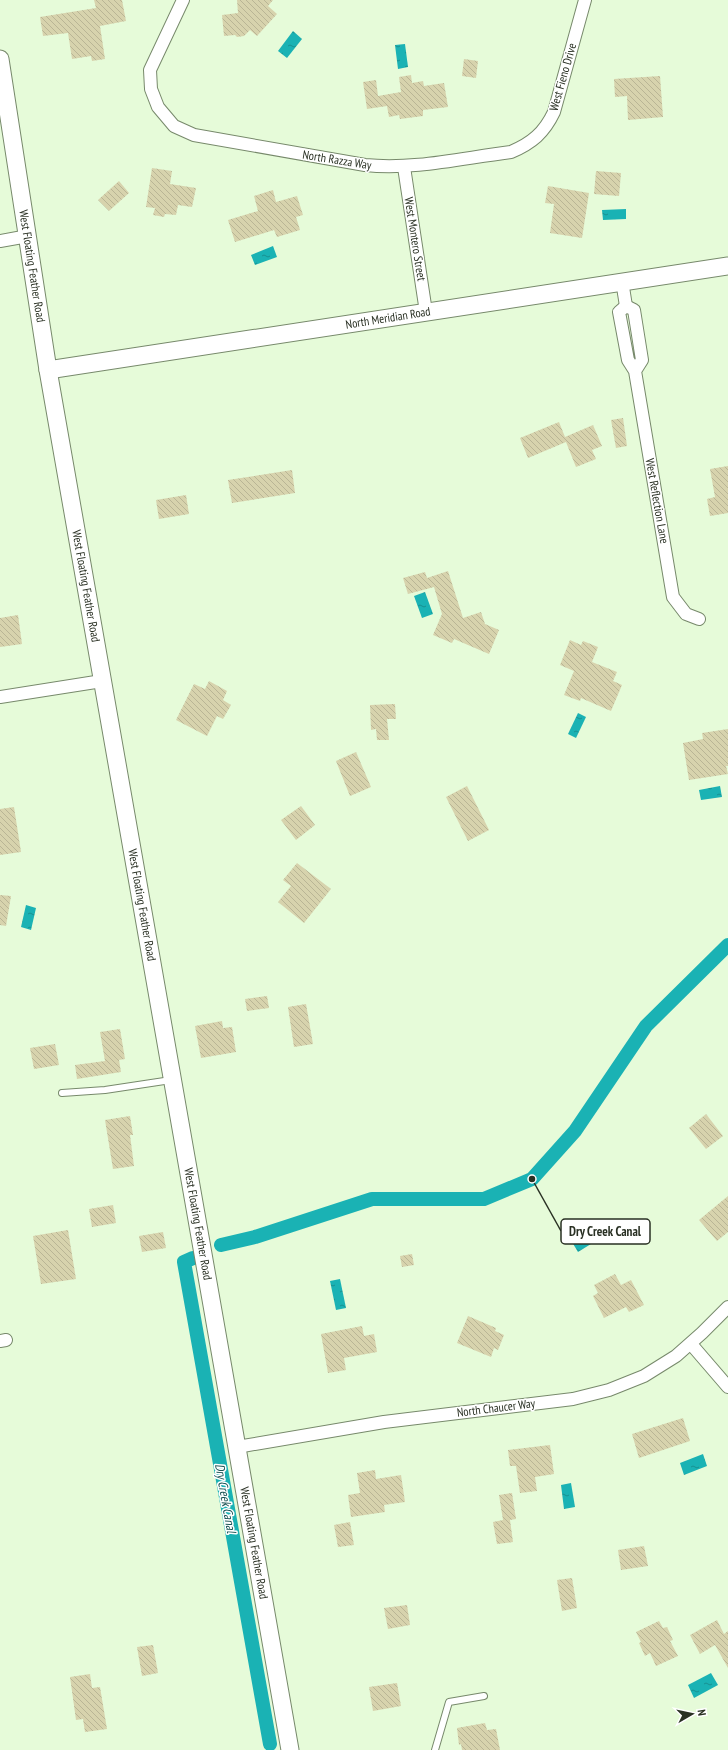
<svg xmlns="http://www.w3.org/2000/svg" width="728" height="1750" viewBox="0 0 728 1750" font-family="'PT Sans Narrow',sans-serif">
<style>
.water{fill:url(#water-ripples)}
.lines{fill:none;stroke-linecap:round;stroke-linejoin:round}
.canal{stroke:#1ab2b4;stroke-width:14}
.building{fill:url(#building-back-hatch)}
.lane-casing{stroke:#77896b;stroke-width:8}
.street-casing{stroke:#77896b;stroke-width:14}
.secondary-casing{stroke:#77896b;stroke-width:19}
.lane{stroke:#fff;stroke-width:6}
.street{stroke:#fff;stroke-width:12}
.secondary{stroke:#fff;stroke-width:17}
.labels{text-anchor:middle;stroke-width:3;stroke-linejoin:round;paint-order:stroke}
.street-label{font-size:12px;fill:#293023;stroke:#fff}
.water-label{font-size:13px;font-style:italic;fill:#1a5354;stroke:#fff}
.leader{fill:none;stroke:#293023;stroke-width:1.5}
.callout-dot{fill:#293023;stroke:#fff;stroke-width:1.5}
.callout{fill:#fff;stroke:#293023;stroke-width:1.5}
.callout-label{font-size:13px;text-anchor:middle;font-weight:bold;fill:#293023}
</style>
<defs>
<pattern id="water-ripples" width="26" height="14" patternUnits="userSpaceOnUse"><rect width="26" height="14" fill="#1ab2b4"/><path d="M2 4q2-2 4 0t4 0M15 11q2-2 4 0t4 0" fill="none" stroke="#179192"/></pattern>
<pattern id="building-back-hatch" width="6" height="6" patternUnits="userSpaceOnUse"><rect width="6" height="6" fill="#d7d3ad"/><path d="M-1 5l2 2M0 0l6 6M5-1l2 2" fill="none" stroke="#b9b595"/></pattern>
</defs>
<rect width="100%" height="100%" fill="#e6fbd9"/>
<g class="water">
<polygon points="293,31 302,39 287,58 278,51"/>
<polygon points="405,44 408,67 398,69 395,45"/>
<polygon points="626,209 626,219 603,220 602,210"/>
<polygon points="273,246 277,257 255,265 251,255"/>
<polygon points="425,592 433,614 422,618 414,596"/>
<polygon points="578,713 586,717 576,738 568,734"/>
<polygon points="720,786 722,797 701,800 699,790"/>
<polygon points="26,905 36,908 31,930 21,927"/>
<polygon points="593,1229 599,1239 578,1252 572,1242"/>
<polygon points="340,1279 346,1308 336,1310 330,1281"/>
<polygon points="703,1454 707,1466 684,1475 680,1463"/>
<polygon points="571,1483 575,1507 564,1509 561,1485"/>
<polygon points="711,1673 718,1685 694,1698 688,1685"/>
</g>
<g class="lines">
<g class="canal">
<polyline points="221,1245 255,1237 372,1199 484,1199 532,1179 575,1131 646,1026 728,945"/>
<polyline points="193,1258 184,1262 270,1744"/>
</g>
</g>
<g class="building">
<polygon points="94,0 122,0 126,21 100,26 105,59 92,61 91,56 72,59 68,33 43,36 40,17 96,8"/>
<polygon points="237,0 273,0 268,6 277,14 257,36 250,30 244,36 237,37 235,35 224,36 222,15 238,13"/>
<polygon points="464,59 478,61 476,78 462,76"/>
<polygon points="411,75 412,83 423,81 424,86 444,83 448,107 423,110 423,116 400,119 399,115 389,117 387,106 367,109 363,82 376,80 378,96 401,92 399,77"/>
<polygon points="660,76 663,117 628,120 627,96 615,97 614,79"/>
<polygon points="152,168 172,171 170,184 196,188 192,207 178,205 176,215 165,214 164,217 153,215 155,208 146,207"/>
<polygon points="596,171 621,173 619,196 594,194"/>
<polygon points="119,181 129,193 109,211 98,200"/>
<polygon points="548,186 589,193 582,238 550,233 554,204 545,203"/>
<polygon points="273,190 276,202 297,196 303,215 296,217 300,230 277,237 274,230 235,242 228,220 258,211 254,196"/>
<polygon points="623,418 627,446 616,448 611,420"/>
<polygon points="559,422 565,437 593,425 602,446 592,450 596,459 576,467 566,442 528,458 520,438"/>
<polygon points="728,466 728,513 710,516 707,499 715,497 710,469"/>
<polygon points="292,470 295,493 232,503 228,480"/>
<polygon points="186,495 189,514 159,519 156,500"/>
<polygon points="448,571 463,618 481,612 485,624 499,630 489,654 454,639 452,643 433,635 442,614 434,587 408,594 403,578 425,572 427,578"/>
<polygon points="18,615 22,644 0,647 0,618"/>
<polygon points="570,640 581,645 583,641 598,647 592,662 617,672 613,681 622,685 611,711 581,698 580,701 564,695 574,671 560,665"/>
<polygon points="209,681 227,691 223,700 231,705 223,719 217,716 207,736 176,720 194,684 205,689"/>
<polygon points="395,704 396,719 387,719 389,740 377,740 376,729 371,730 370,705"/>
<polygon points="728,729 728,766 726,766 728,774 689,780 683,743 703,739 702,733"/>
<polygon points="356,752 371,787 350,796 336,761"/>
<polygon points="467,786 489,830 468,841 446,797"/>
<polygon points="301,806 315,825 296,840 281,820"/>
<polygon points="14,807 21,852 0,855 0,809"/>
<polygon points="297,863 331,889 304,923 278,902 291,886 283,880"/>
<polygon points="0,895 11,896 6,926 0,925"/>
<polygon points="267,996 269,1008 247,1011 245,999"/>
<polygon points="306,1004 313,1044 294,1047 288,1007"/>
<polygon points="222,1021 223,1028 232,1027 236,1052 201,1058 195,1026"/>
<polygon points="120,1029 125,1059 119,1060 121,1072 77,1079 75,1065 105,1061 100,1032"/>
<polygon points="55,1044 59,1065 34,1069 30,1048"/>
<polygon points="706,1114 723,1136 706,1149 689,1128"/>
<polygon points="130,1116 133,1135 130,1135 134,1166 113,1169 105,1120"/>
<polygon points="728,1196 728,1232 717,1241 699,1220"/>
<polygon points="113,1205 116,1223 92,1227 89,1209"/>
<polygon points="68,1230 76,1279 41,1284 33,1236"/>
<polygon points="163,1232 166,1248 142,1252 139,1236"/>
<polygon points="412,1254 414,1265 402,1267 400,1256"/>
<polygon points="615,1274 621,1285 631,1280 644,1305 629,1312 626,1307 604,1318 593,1296 598,1293 594,1285"/>
<polygon points="468,1316 496,1328 495,1331 504,1335 498,1350 494,1348 491,1357 457,1343"/>
<polygon points="362,1326 364,1336 374,1334 377,1352 344,1358 346,1370 328,1373 321,1334"/>
<polygon points="683,1418 690,1441 639,1458 632,1434"/>
<polygon points="550,1445 554,1474 535,1477 537,1491 520,1493 516,1466 510,1466 508,1450"/>
<polygon points="375,1470 376,1479 401,1475 405,1502 384,1505 385,1512 351,1517 348,1495 360,1493 357,1473"/>
<polygon points="512,1493 516,1519 510,1520 513,1542 497,1544 493,1522 503,1520 499,1495"/>
<polygon points="350,1522 354,1545 338,1547 334,1525"/>
<polygon points="644,1546 648,1566 621,1570 618,1550"/>
<polygon points="572,1578 577,1608 562,1611 557,1580"/>
<polygon points="407,1605 410,1625 388,1629 384,1608"/>
<polygon points="717,1620 724,1634 728,1631 728,1668 715,1645 700,1654 690,1635"/>
<polygon points="659,1621 663,1628 667,1627 673,1640 670,1641 678,1656 656,1666 650,1653 645,1656 639,1643 641,1642 636,1632"/>
<polygon points="153,1645 158,1673 142,1676 137,1647"/>
<polygon points="90,1674 92,1688 100,1687 107,1729 85,1732 83,1719 76,1720 70,1677"/>
<polygon points="397,1683 401,1706 373,1711 369,1687"/>
<polygon points="485,1723 487,1730 496,1729 500,1750 462,1750 461,1744 459,1745 457,1728"/>
</g>
<g class="lines">
<defs>
<g id="lane">
<polyline points="62,1093 105,1090 171,1080"/>
<polyline points="435,1750 449,1702 484,1696"/>
</g>
<g id="street">
<path d="M183,0L150,70L151,89L158,107L174,126L194,135L365,165C414,170 462,158 511,152C532,143 544,133 554,112L585,0"/>
<polyline points="404,167 426,312"/>
<polyline points="0,241 28,236"/>
<polyline points="622,281 626,306"/>
<polyline points="635,371 642,360 634,310 626,306 619,312 628,360 635,371 673,597 686,614 699,619"/>
<polyline points="0,697 102,681"/>
<polyline points="0,1341 6,1340"/>
<polyline points="691,1344 728,1387"/>
<polyline points="237,1447 384,1422 573,1399 609,1390 644,1376 676,1356 702,1333 728,1307"/>
</g>
<g id="secondary">
<polyline points="0,59 48,370 290,1750"/>
<polyline points="48,370 728,266"/>
</g>
</defs>
<use href="#lane" class="lane-casing"/>
<use href="#street" class="street-casing"/>
<use href="#secondary" class="secondary-casing"/>
<use href="#lane" class="lane"/>
<use href="#street" class="street"/>
<use href="#secondary" class="secondary"/>
</g>
<g class="labels">
<g class="street-label">
<text transform="translate(563 77) rotate(-74)" y="4">West Fieno Drive</text>
<text transform="translate(337 160) rotate(9)" y="4">North Razza Way</text>
<text transform="translate(415 239) rotate(81)" y="4">West Montero Street</text>
<text transform="translate(32 266) rotate(81)" y="4">West Floating Feather Road</text>
<text transform="translate(388 318) rotate(-9)" y="4">North Meridian Road</text>
<text transform="translate(657 501) rotate(80)" y="4">West Reflection Lane</text>
<text transform="translate(86 586) rotate(80)" y="4">West Floating Feather Road</text>
<text transform="translate(142 905) rotate(80)" y="4">West Floating Feather Road</text>
<text transform="translate(198 1224) rotate(80)" y="4">West Floating Feather Road</text>
<text transform="translate(496 1408) rotate(-7)" y="4">North Chaucer Way</text>
<text transform="translate(254 1543) rotate(80)" y="4">West Floating Feather Road</text>
</g>
<g class="water-label">
<text transform="translate(226 1498) rotate(80)" y="5">Dry Creek Canal</text>
</g>
</g>
<path class="leader" d="M532 1179L561 1231"/>
<circle class="callout-dot" cx="532" cy="1179" r="4"/>
<rect class="callout" x="561" y="1219" width="89" height="25" rx="4"/>
<g class="callout-label">
<text x="605" y="1236">Dry Creek Canal</text>
</g>
<g transform="translate(692 1714) rotate(81)" stroke="#ffffff" stroke-width="3" paint-order="stroke">
<path d="M0-3L7 15L0 10L-7 15Z" fill="#293023"/>
<text y="-6" font-size="11" font-weight="bold" text-anchor="middle" fill="#293023">N</text>
</g>
</svg>
